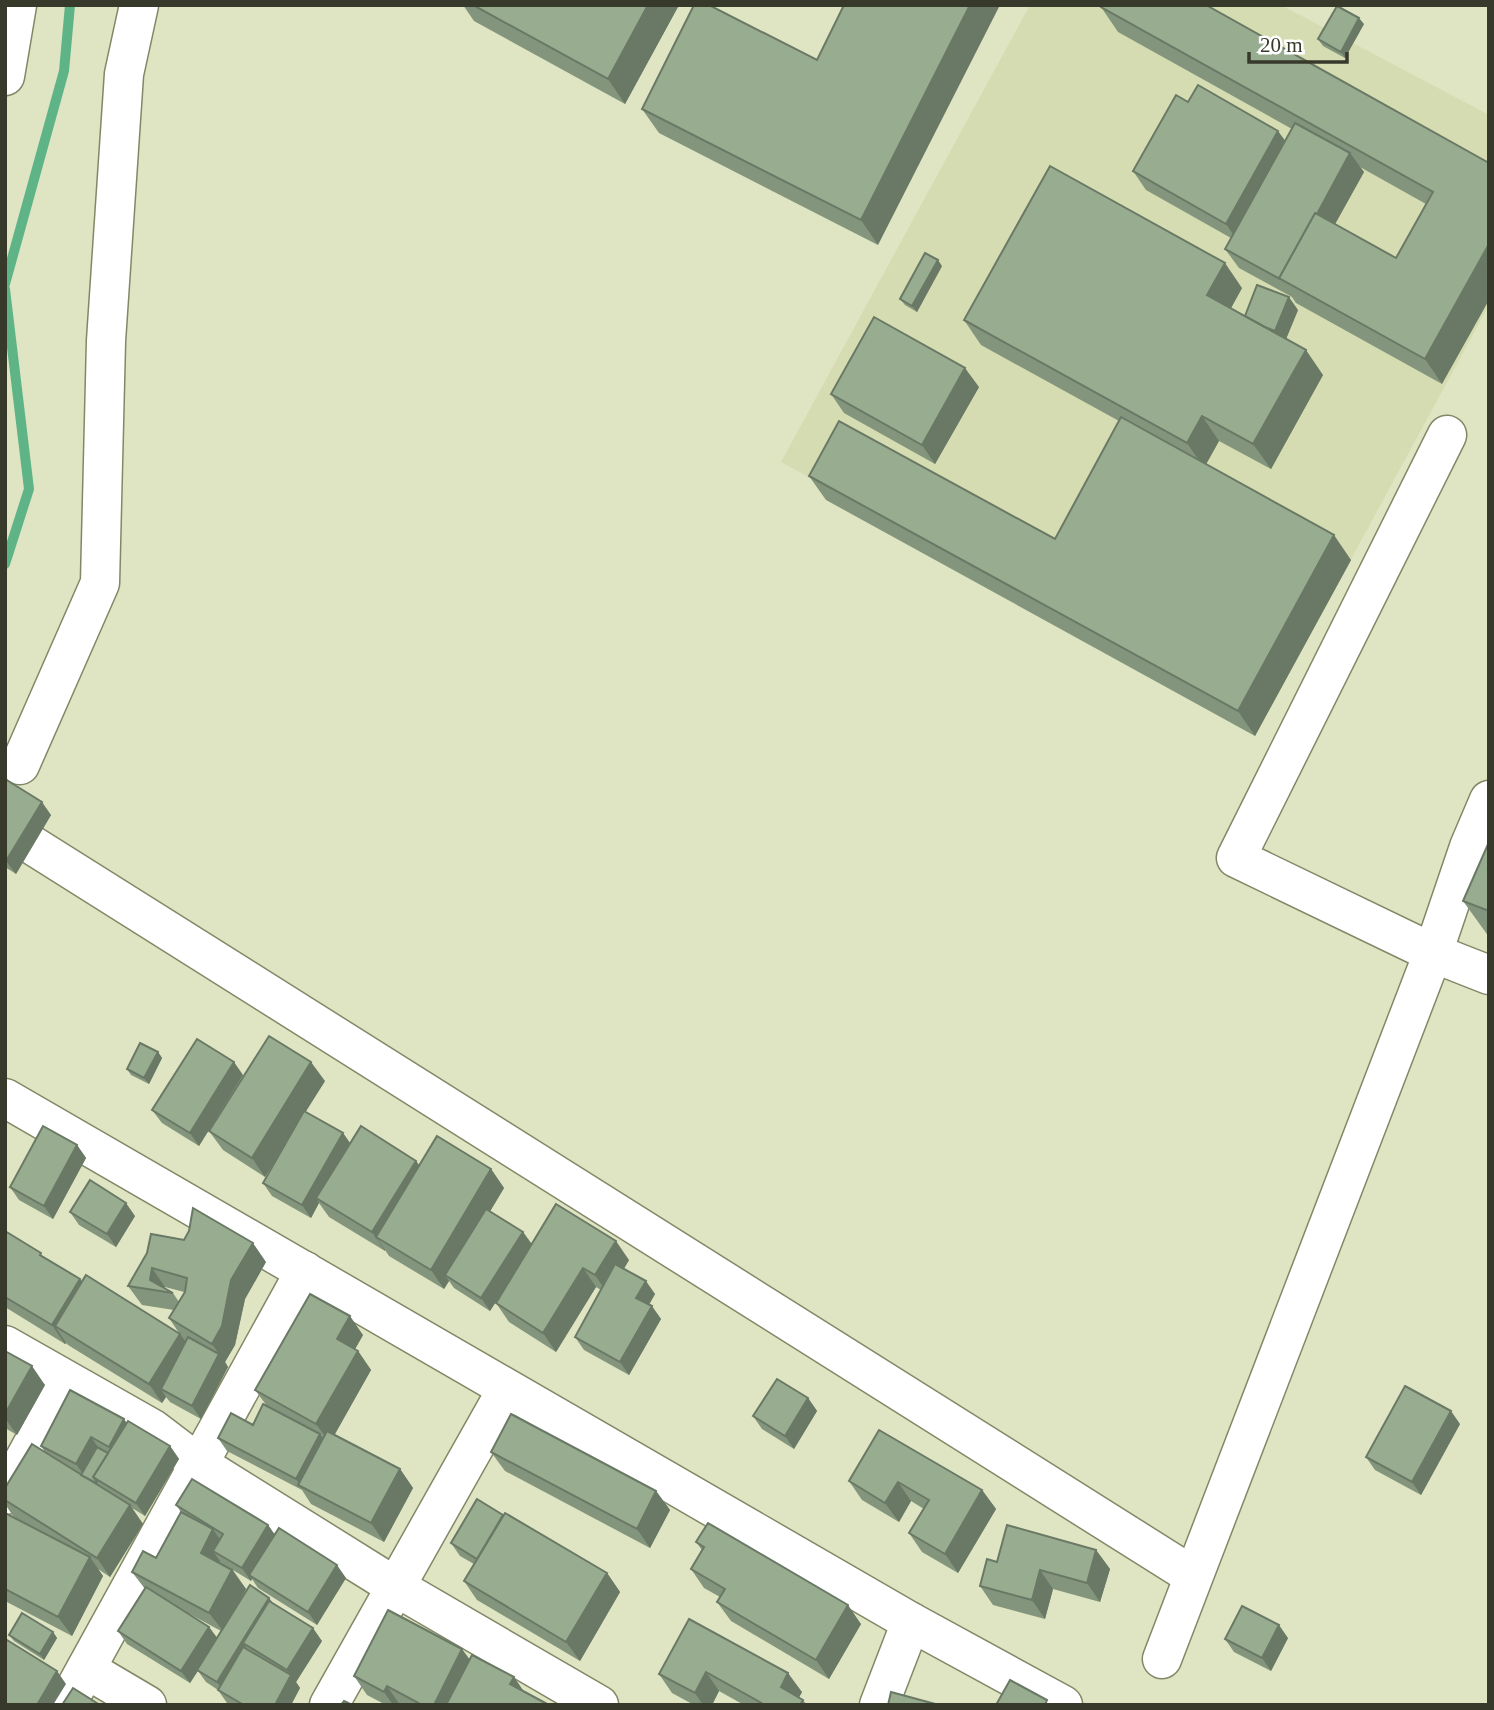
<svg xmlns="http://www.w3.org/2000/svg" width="1494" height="1710" viewBox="0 0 1494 1710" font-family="'Times New Roman',serif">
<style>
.built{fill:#d5dcb1}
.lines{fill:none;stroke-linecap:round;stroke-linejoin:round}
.stream{stroke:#5fb487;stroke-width:10}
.minor-casing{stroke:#828867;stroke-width:41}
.minor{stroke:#fff;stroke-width:38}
.wall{fill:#83957c;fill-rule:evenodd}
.shaded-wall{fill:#6a7965}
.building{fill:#98ad90;stroke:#6a7965;stroke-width:2}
</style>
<rect width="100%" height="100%" fill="#dfe5c2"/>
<polygon class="built" points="1030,5 1281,5 1489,115 1489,305 1262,723 781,462"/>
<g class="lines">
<g class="stream">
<polyline points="5,284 64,71 70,5"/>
<polyline points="5,289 29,489 5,564"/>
</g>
<defs>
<g id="minor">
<polyline points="5,76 17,5"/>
<polyline points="1447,435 1236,858 1433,953 1489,975"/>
<polyline points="20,765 100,583 106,341 124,74 139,5"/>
<polyline points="5,828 1193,1576"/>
<polyline points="5,1098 911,1622 1063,1705"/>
<polyline points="5,1345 153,1429 199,1464 396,1587 599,1705"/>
<polyline points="5,1495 67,1381"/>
<polyline points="1162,1659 1433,953 1469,847 1489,800"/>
<polyline points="86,1669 147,1705"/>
<polyline points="66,1705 305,1271"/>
<polyline points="329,1705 507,1389"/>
<polyline points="879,1705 911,1622"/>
</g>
</defs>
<use href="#minor" class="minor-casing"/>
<use href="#minor" class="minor"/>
</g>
<g class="wall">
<polygon points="463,5 679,5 625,104 474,21"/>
<path d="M1101,7L1489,163L1442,384L1296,303L1292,297L1239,268L1225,249L1231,238L1146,190L1133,171L1188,102L1285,141L1292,129L1118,32ZM1360,167L1426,204L1396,258L1335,224L1364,172Z"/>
<polygon points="1364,24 1345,58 1323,46 1318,39"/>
<polygon points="817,60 878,245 659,133 642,109"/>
<polygon points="942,266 917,312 905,305 900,299"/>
<polygon points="1242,288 1231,308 1245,316 1298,310 1286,339 1323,375 1271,469 1219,441 1206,464 1351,560 1255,736 826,500 809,476 1055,539 1119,421 981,345 964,320"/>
<polygon points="979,387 935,464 844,413 831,394"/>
<polygon points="5,779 51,815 16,874 5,867"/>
<polygon points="1489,842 1489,937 1463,901"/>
<polygon points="158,1052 162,1058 149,1084 131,1075 127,1069"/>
<polygon points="243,1075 199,1146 162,1123 152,1110"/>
<polygon points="325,1081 305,1112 343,1133 350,1143 416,1161 419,1165 491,1169 504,1188 490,1211 523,1232 532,1244 629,1260 624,1269 655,1294 649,1305 661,1319 629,1375 584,1350 575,1337 601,1290 596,1287 556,1352 509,1322 496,1303 510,1280 490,1311 454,1288 449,1281 444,1289 389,1256 385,1250 385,1251 329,1217 319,1203 311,1218 272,1196 263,1183 288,1140 265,1177 223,1150 209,1131"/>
<polygon points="77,1145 86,1158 53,1219 19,1200 10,1187"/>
<polygon points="70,1212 135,1216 116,1247 79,1225"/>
<path d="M5,1231L44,1257L80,1279L82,1282L179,1333L169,1318L174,1310L142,1305L128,1286L147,1253L266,1262L245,1299L235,1345L225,1362L228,1367L201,1419L170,1402L166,1397L162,1403L68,1345L66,1343L65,1344L5,1307ZM165,1287L184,1292L179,1302L173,1293L165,1289Z"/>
<polygon points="363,1335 355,1349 358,1351 371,1370 334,1435 400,1469 413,1488 384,1542 311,1504 302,1490 227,1451 218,1438 253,1425 267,1406 255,1390"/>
<polygon points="5,1351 45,1385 17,1435 5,1428"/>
<polygon points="808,1398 817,1411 794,1449 762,1429 753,1416"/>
<polygon points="124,1419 126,1423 170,1446 179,1459 145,1516 132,1508 143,1524 110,1577 98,1569 103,1576 72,1636 5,1601 5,1513 26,1524 13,1516 5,1504 5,1488 45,1452 41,1446"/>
<polygon points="1460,1424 1421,1495 1375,1470 1366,1457"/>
<polygon points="879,1430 982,1490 996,1509 958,1573 922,1552 909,1533 924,1509 911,1501 899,1522 862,1500 849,1481"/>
<polygon points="491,1452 656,1491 670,1510 650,1548 505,1471"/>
<path d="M176,1505L268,1525L275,1535L346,1578L317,1625L258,1588L252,1579L251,1581L233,1570L246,1589L232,1615L269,1598L273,1603L322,1641L296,1682L300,1688L291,1705H230L227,1703L218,1690L206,1682L198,1671L190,1683L127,1644L118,1631L145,1589L132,1572L156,1558L181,1512ZM188,1613L221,1631L217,1638L209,1627Z"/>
<polygon points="503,1515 607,1573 620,1592 580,1661 477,1600 464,1581 474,1564 460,1556 451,1543"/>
<polygon points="696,1542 861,1624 829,1679 731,1621 717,1602 720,1597 704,1588 691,1569 702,1550"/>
<polygon points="1096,1550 1110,1569 1100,1602 1053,1589 1045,1619 993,1605 980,1586 997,1562"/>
<polygon points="689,1619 802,1692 799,1697 803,1700 807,1705 744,1705 719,1691 712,1705 694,1705 672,1693 659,1674"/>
<polygon points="53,1632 57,1638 44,1660 14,1641 9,1635"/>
<polygon points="1288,1638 1271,1671 1234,1652 1225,1639"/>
<polygon points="470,1659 524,1692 549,1705 386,1705 367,1695 354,1676"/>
</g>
<g class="shaded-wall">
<polygon points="648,5 679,5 625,104 608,79"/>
<polygon points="970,5 1000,5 878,245 861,220"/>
<polygon points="1359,18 1364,24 1345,58 1341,52"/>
<polygon points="1278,131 1292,150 1239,243 1226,224"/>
<polygon points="1350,153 1364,172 1299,289 1280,279"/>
<polygon points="1489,244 1489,300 1442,384 1425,359"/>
<polygon points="938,260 942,266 917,312 912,306"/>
<polygon points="1225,263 1242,288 1225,319 1207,295"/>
<polygon points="1289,297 1298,310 1284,344 1275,331"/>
<polygon points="1306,350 1323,375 1271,469 1253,444"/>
<polygon points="965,368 979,387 935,464 922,445"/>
<polygon points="1202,416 1219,441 1204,468 1187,443"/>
<polygon points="1334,535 1351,560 1255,736 1238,711"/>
<polygon points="42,802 51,815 16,874 6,861"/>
<polygon points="158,1052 162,1058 149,1084 144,1078"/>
<polygon points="234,1062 243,1075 199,1146 190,1133"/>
<polygon points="311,1062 325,1081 265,1177 252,1158"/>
<polygon points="343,1133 352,1146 316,1198 319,1203 311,1218 302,1205"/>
<polygon points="77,1145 86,1158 53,1219 44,1206"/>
<polygon points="416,1161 430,1180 376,1237 385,1250 385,1251 372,1232"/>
<polygon points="491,1169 504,1188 450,1279 445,1275 449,1281 444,1289 431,1270"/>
<polygon points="126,1203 135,1216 116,1247 107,1234"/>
<polygon points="523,1232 532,1245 490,1311 481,1298"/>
<polygon points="616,1241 629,1260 608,1294 595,1275"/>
<polygon points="253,1243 266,1262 245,1299 235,1345 225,1362 228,1367 201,1419 192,1406 219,1354 212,1344 231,1280"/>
<polygon points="152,1268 165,1287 165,1292 150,1280"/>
<polygon points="583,1268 596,1287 556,1352 543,1333"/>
<polygon points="80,1279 94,1298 55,1326 66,1343 65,1344 52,1325"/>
<polygon points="646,1281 655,1294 645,1311 636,1298"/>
<polygon points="652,1306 661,1319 629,1375 620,1362"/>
<polygon points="350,1316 363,1335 350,1358 337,1339"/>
<polygon points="180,1334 194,1353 161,1389 166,1397 162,1403 149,1384"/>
<polygon points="358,1351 371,1370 330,1443 316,1424"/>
<polygon points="32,1366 45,1385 17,1435 5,1418 5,1414"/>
<polygon points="808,1398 817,1411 794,1449 785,1436"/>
<polygon points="1451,1411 1460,1424 1421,1495 1412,1482"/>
<polygon points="124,1419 133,1432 118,1460 109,1447"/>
<polygon points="320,1434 329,1447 301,1486 296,1479"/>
<polygon points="91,1437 100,1450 85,1477 76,1464"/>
<polygon points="170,1446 179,1459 145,1516 136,1503"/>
<polygon points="400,1469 413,1488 384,1542 371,1523"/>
<polygon points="898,1482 911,1501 899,1522 885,1503"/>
<polygon points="982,1490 996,1509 958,1573 945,1554"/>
<polygon points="656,1491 670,1510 650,1548 637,1529"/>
<polygon points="130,1505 143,1524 110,1577 97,1558"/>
<polygon points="268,1525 277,1538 249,1575 252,1579 251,1581 242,1568"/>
<polygon points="213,1529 226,1548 213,1551 220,1561 214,1572 201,1553"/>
<polygon points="1096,1550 1110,1569 1100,1602 1087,1583"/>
<polygon points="90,1557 103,1576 72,1636 58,1617"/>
<polygon points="337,1565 346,1578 317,1625 308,1612"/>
<polygon points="232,1570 246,1589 223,1631 209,1613"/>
<polygon points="1040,1570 1053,1589 1045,1619 1032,1600"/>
<polygon points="607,1573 620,1592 580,1661 566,1642"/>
<polygon points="269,1598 278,1611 243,1643 251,1654 226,1695 217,1682"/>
<polygon points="848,1605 861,1624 829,1679 816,1660"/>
<polygon points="1279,1625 1288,1638 1271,1671 1262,1658"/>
<polygon points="209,1627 218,1639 190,1683 181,1671"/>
<polygon points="313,1628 322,1641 296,1682 300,1688 291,1705 275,1705 291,1676 287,1670"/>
<polygon points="53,1632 57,1638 44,1660 40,1654"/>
<polygon points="462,1649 476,1668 457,1705 434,1705"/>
<polygon points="57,1671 66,1684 53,1705 37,1705"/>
<polygon points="706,1672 719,1691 712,1705 703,1705 695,1693"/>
<polygon points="788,1673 802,1692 795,1705 781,1687"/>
<polygon points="514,1677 527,1696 510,1684"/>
<polygon points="387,1686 400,1705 393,1705 384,1692"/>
</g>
<g class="building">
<polygon points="473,5 648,5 608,79"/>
<polygon points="694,5 709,5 817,60 844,5 970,5 861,220 642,109"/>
<polygon points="1102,5 1206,5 1489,163 1489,244 1425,359 1279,278 1315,213 1396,258 1433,192 1101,7"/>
<polygon points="1337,6 1359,18 1341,52 1318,39"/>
<polygon points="1198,85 1278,131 1226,224 1133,171 1176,95 1188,102"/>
<polygon points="1295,123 1350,153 1317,214 1315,213 1279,278 1280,279 1225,249"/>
<polygon points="1050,166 1225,263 1207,295 1306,350 1253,444 1202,416 1187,443 964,320"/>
<polygon points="925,253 938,260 912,306 900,299"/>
<polygon points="1257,285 1289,297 1275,331 1265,327 1245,316"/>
<polygon points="874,317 965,368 922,445 831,394"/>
<polygon points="1121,417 1334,535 1238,711 809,476 839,421 1055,539"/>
<polygon points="5,779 42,802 6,861 5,860"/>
<polygon points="1489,842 1489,911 1463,901"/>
<polygon points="269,1036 311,1062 252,1158 209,1131"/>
<polygon points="197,1039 234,1062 190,1133 152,1110"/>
<polygon points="140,1043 158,1052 144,1078 127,1069"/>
<polygon points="304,1111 343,1133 302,1205 263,1183"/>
<polygon points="43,1126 77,1145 44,1206 10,1187"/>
<polygon points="361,1126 416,1161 372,1232 316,1198"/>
<polygon points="437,1136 491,1169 431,1270 376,1237"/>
<polygon points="90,1180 126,1203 107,1234 70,1212"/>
<polygon points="556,1204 616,1241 595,1275 583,1268 543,1333 496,1303"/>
<polygon points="193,1208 253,1243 231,1280 222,1326 212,1344 169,1318 185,1292 187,1278 152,1268 150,1280 173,1293 128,1286 147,1253 151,1234 184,1240 189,1231"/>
<polygon points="486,1209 523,1232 481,1298 445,1275"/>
<polygon points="5,1231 41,1253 40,1255 80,1279 52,1325 5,1297"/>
<polygon points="615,1264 646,1281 636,1298 652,1306 620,1362 575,1337"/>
<polygon points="86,1275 180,1334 149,1384 55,1326"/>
<polygon points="310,1294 350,1316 337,1339 358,1351 316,1424 255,1390"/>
<polygon points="188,1337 219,1354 192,1406 161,1389"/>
<polygon points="5,1351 32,1366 5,1414"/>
<polygon points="777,1379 808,1398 785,1436 753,1416"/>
<polygon points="1405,1386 1451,1411 1412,1482 1366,1457"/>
<polygon points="70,1390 124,1419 109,1447 91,1437 76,1464 41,1446"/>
<polygon points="263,1404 320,1434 296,1479 218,1438 231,1413 253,1425"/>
<polygon points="511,1414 656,1491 637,1529 491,1452"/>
<polygon points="128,1421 170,1446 136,1503 93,1477"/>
<polygon points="879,1430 982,1490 945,1554 909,1533 929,1500 898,1482 885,1503 849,1481"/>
<polygon points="327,1431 400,1469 371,1523 298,1485"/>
<polygon points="32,1444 130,1505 97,1558 5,1500 5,1488"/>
<polygon points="97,1447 108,1453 93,1477 97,1482 96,1483 81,1475"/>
<polygon points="192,1479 268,1525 242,1568 213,1551 223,1534 176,1505"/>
<polygon points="477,1499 503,1515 477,1559 451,1543"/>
<polygon points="181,1512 213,1529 201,1553 232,1570 209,1613 132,1572 143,1551 156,1558"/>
<polygon points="5,1513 90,1557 58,1617 5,1589"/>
<polygon points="505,1513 607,1573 566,1642 464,1581"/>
<polygon points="708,1523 848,1605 816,1660 717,1602 725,1589 691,1569 704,1547 696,1542"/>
<polygon points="1007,1525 1096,1550 1087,1583 1040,1570 1032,1600 980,1586 987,1559 997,1562"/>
<polygon points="279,1528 337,1565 308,1612 249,1575"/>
<polygon points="250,1585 269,1598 217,1682 197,1670"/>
<polygon points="146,1587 209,1627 181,1671 118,1631"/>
<polygon points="269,1601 313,1628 287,1670 243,1643"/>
<polygon points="1242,1606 1279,1625 1262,1658 1225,1639"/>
<polygon points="388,1610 462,1649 434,1705 422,1705 387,1686 384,1692 354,1676"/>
<polygon points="22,1613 53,1632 40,1654 9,1635"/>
<polygon points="689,1619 788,1673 781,1687 803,1700 800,1705 765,1705 706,1672 695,1693 659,1674"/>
<polygon points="7,1640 57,1671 37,1705 5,1705 5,1643"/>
<polygon points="243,1647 291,1675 275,1705 244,1705 218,1690"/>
<polygon points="472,1655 514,1677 510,1684 549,1705 446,1705"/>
<polygon points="1010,1680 1047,1700 1045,1705 996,1705"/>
<polygon points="73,1688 100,1705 62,1705"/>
<polygon points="891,1692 939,1705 888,1705"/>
<polygon points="344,1701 352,1705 341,1705"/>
</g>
<rect width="1494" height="1710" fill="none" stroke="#37392b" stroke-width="14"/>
<path d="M1249 52v10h98v-10" fill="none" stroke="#37392b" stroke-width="3.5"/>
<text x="1260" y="52" font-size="21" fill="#37392b" stroke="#ffffff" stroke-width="5" paint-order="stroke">20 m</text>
</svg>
